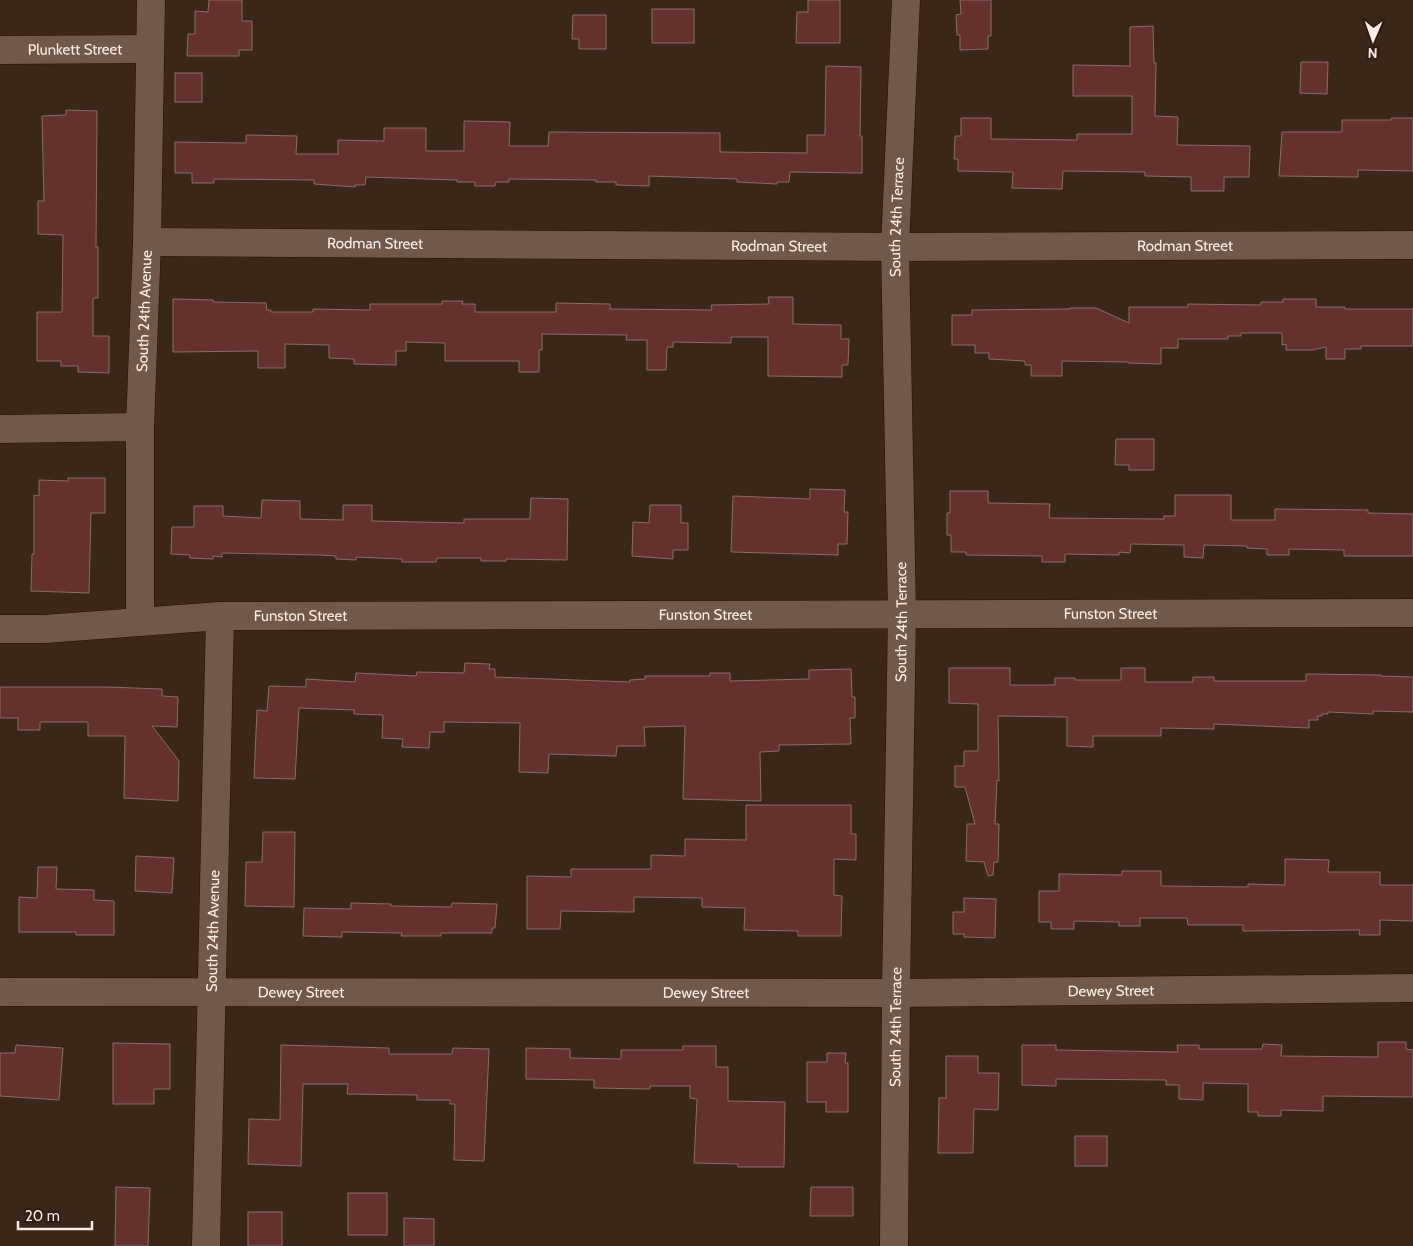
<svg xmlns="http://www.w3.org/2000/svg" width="1413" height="1246" viewBox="0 0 1413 1246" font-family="Cabin,sans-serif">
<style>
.building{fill:#64312f;stroke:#896c69}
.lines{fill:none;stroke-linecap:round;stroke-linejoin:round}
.minor-casing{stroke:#220f04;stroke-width:29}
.minor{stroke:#70594b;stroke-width:28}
.labels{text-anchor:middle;stroke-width:4.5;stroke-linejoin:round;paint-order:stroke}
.street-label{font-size:15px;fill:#fbede5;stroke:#311d11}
</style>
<rect width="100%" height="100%" fill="#3b271a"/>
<g class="building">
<polygon points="209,0 242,0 242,21 252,21 252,50 239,50 239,56 187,56 188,34 195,34 195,11 208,12"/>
<polygon points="808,0 840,0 840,43 796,43 797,12 808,12"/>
<polygon points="960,0 991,0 991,36 988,36 988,49 960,50 960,35 957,35 956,15 961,14"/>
<rect x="652" y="9" width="42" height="34"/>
<polygon points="573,15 606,15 606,49 579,49 579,39 572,39"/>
<polygon points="1153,26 1154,63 1156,63 1155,116 1178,117 1177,145 1250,146 1249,177 1224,177 1224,191 1191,191 1191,177 1145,176 1145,172 1063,171 1062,189 1012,188 1013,172 958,171 958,159 954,159 955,136 961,136 961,118 991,118 991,139 1077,140 1077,134 1132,134 1132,96 1073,96 1073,65 1130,66 1130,27"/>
<polygon points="1301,62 1328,62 1327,94 1300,93"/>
<polygon points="826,66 861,67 860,136 862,136 862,173 790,172 789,182 777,182 777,184 737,182 737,179 649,176 649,186 616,185 616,182 596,182 596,180 509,179 509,182 496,182 495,186 475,186 475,182 457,182 457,180 366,177 365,185 355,185 355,187 314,184 314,180 214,179 214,183 192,183 192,173 175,173 175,142 246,143 246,135 297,136 296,154 338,154 338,140 384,141 384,128 426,128 426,151 464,151 464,121 510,122 509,146 548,146 549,132 720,133 720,152 807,153 807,135 825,135"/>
<rect x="175" y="73" width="27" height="29"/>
<polygon points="66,110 97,111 96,247 98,247 98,298 93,298 93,336 109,336 109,373 78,372 78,366 61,366 61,361 37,361 37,312 62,312 63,235 38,234 38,201 44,201 42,116 66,115"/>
<polygon points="1391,118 1413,118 1413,171 1358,170 1358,177 1279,176 1282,132 1342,132 1342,120 1391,120"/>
<polygon points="768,297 793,297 793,324 841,325 841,339 849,339 848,365 842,365 842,377 768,376 768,337 731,337 731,343 673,342 673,347 667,347 666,370 647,370 647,340 626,340 627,335 542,334 542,350 539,350 539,372 519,372 519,361 445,361 445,343 406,342 406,351 396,351 396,365 354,364 354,359 329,358 329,345 285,344 285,368 258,368 258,351 173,352 173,299 213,300 213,302 266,303 267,310 271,310 271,312 313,312 313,309 370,310 370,304 442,304 442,301 463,301 462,304 475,304 475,312 556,312 556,303 610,304 610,309 712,310 711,305 769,304"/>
<polygon points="1283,299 1316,299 1316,307 1345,307 1345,309 1413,309 1413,346 1361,346 1361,349 1345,349 1345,359 1326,359 1326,347 1312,350 1286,350 1286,344 1282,345 1282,333 1241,333 1241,336 1228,336 1228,339 1178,339 1178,348 1161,348 1161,364 1128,363 1128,362 1062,361 1062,376 1031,376 1031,365 1025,365 1025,361 989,359 989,353 975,353 975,345 952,345 952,315 972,315 972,310 1070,309 1070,308 1096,308 1129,323 1129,307 1188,307 1188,304 1261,305 1261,302 1283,302"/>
<polygon points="1116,439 1154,439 1154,470 1129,470 1129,465 1115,465"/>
<polygon points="68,478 105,478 105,513 91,513 89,593 31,591 32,554 34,554 34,495 39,496 39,480 68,481"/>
<polygon points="810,489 845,490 844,512 848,512 847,544 838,544 838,555 731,552 733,496 810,499"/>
<polygon points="950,491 988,491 988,503 1050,504 1049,518 1164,519 1164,516 1175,516 1175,495 1231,495 1231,520 1275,520 1275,509 1368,510 1368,513 1413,514 1413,556 1344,556 1344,550 1289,549 1289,555 1267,555 1267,549 1247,548 1247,546 1204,545 1203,558 1184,557 1184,545 1131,544 1130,553 1119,552 1119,555 1065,554 1065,562 1042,562 1042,556 966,555 966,552 951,552 951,535 947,535 947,513 950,513"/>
<polygon points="531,498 568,499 567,560 506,559 506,561 481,561 481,558 437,558 436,562 402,562 402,559 356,557 356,560 336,559 336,556 320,555 222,553 222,557 213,556 213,559 190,558 190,555 171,554 172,527 194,527 194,506 223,506 223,516 261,518 262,500 300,501 300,519 343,520 343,505 372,505 372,521 464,523 464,519 530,519"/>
<polygon points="650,505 681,505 681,523 688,523 688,550 673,550 673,559 632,556 633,522 649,523"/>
<polygon points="465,663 490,664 489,669 495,669 495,677 630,682 630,680 645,679 645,676 710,676 710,673 730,673 730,681 809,679 809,670 851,669 852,697 855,697 855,718 850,718 851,744 779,745 779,751 760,752 761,801 683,799 685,726 644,727 645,746 617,746 616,756 549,754 548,773 519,772 520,723 444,722 444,732 430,732 429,748 402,747 403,739 382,738 383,715 354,714 354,710 299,708 295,779 254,778 257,710 267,711 269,686 306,687 306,679 355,682 356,673 416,676 417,672 464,673"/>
<polygon points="949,668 1010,668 1010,685 1055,685 1055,678 1075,678 1075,680 1121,680 1121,668 1145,668 1145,682 1193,682 1193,677 1214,677 1214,681 1306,681 1306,674 1381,675 1381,676 1413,677 1413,712 1373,711 1373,714 1328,712 1328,714 1322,714 1322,716 1317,716 1318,720 1309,720 1309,728 1214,724 1214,729 1161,728 1161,736 1093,736 1093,747 1067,746 1067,717 998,716 999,781 997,780 995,824 999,824 998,862 994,862 993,875 988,876 984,862 966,861 967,824 975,824 965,787 955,787 955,766 964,766 964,751 978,751 978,704 949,703"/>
<polygon points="0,687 107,687 162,689 162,696 178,697 177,727 152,726 179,761 178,801 124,798 125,736 88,736 88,722 40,722 40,730 18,730 18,718 0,718"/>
<polygon points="746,805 851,805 851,834 856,834 856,860 834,859 834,895 842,896 841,936 798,936 798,931 744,930 745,908 702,907 702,898 634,897 634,912 561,911 560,929 527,929 527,876 571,877 571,869 651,869 651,855 685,856 685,839 746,840"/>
<polygon points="263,832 295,832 294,907 245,906 246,862 262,862"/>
<polygon points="136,856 174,858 172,893 135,891"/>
<polygon points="1285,859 1329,860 1328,872 1380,872 1380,885 1413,885 1413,921 1380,920 1380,935 1359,935 1360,930 1243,931 1243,925 1188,925 1187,918 1140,918 1140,926 1119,926 1119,922 1074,921 1074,929 1051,929 1051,922 1039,922 1039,891 1059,891 1059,874 1122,875 1122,871 1161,871 1161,886 1248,887 1248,884 1285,885"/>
<polygon points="38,867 57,867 56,889 94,890 94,900 114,901 114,935 76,935 76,932 19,932 19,897 37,898"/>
<polygon points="964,898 996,899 995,938 964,937 964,934 953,934 953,912 964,912"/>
<polygon points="351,903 391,904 391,906 451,907 452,903 497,904 495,928 492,928 492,933 441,933 441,936 401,936 402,933 342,932 342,937 303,936 304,908 351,909"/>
<polygon points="1378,1042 1406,1042 1406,1049 1413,1050 1413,1097 1323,1096 1323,1111 1281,1110 1281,1116 1258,1116 1258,1112 1248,1112 1248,1084 1203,1083 1203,1100 1179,1099 1179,1085 1166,1085 1166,1080 1056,1079 1056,1086 1022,1085 1022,1045 1056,1045 1056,1050 1178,1052 1177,1045 1199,1045 1199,1049 1262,1049 1263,1044 1282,1045 1281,1056 1378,1057"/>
<polygon points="113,1043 170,1044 170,1089 154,1089 154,1104 113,1104"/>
<polygon points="16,1045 63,1048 59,1100 0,1096 0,1053 15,1053"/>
<polygon points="281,1045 389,1048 389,1054 452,1054 453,1048 489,1049 484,1161 454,1160 455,1104 450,1104 450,1100 417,1100 417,1095 347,1094 348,1084 303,1084 301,1166 248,1164 249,1119 280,1120"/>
<polygon points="683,1046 716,1046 716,1067 728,1067 728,1101 785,1102 784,1167 738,1167 738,1164 694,1163 697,1099 690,1098 690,1086 650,1086 650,1089 594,1088 594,1080 526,1079 526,1048 570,1049 570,1058 621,1059 621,1050 683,1050"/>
<polygon points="827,1053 846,1053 845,1063 848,1063 848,1112 826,1112 826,1102 807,1102 807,1062 827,1062"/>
<polygon points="946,1056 978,1056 978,1073 999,1073 998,1110 974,1109 973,1153 938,1153 939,1098 946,1098"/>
<rect x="1075" y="1136" width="32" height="30"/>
<polygon points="116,1187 150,1188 148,1246 115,1246"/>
<polygon points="811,1187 853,1187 853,1216 810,1216"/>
<rect x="348" y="1193" width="39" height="42"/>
<rect x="248" y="1212" width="34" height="34"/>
<polygon points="404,1218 434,1219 434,1246 404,1246"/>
</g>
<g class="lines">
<defs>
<g id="minor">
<path id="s1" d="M0,50L150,49"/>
<path id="s2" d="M147,242L895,247L1413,245"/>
<polyline points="0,429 140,427"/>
<path id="s3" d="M140,622V427L147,242L151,0"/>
<path id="s4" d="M0,629H45L220,616L1413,613"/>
<path id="s5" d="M0,992L896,993L1413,988"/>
<path id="s6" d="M206,1246L220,616"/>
<path id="s7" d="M894,1246L896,993L902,613L895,247L906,0"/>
</g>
</defs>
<use href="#minor" class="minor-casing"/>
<use href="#minor" class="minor"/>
</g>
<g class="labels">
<g class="street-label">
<text dy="5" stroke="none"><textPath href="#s1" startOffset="75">Plunkett Street</textPath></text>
<text dy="5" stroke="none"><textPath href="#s7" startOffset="1029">South 24th Terrace</textPath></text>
<text dy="5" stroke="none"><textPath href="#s2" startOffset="228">Rodman Street</textPath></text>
<text dy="5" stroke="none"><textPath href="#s2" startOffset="632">Rodman Street</textPath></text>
<text dy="5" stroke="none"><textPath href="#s2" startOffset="1038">Rodman Street</textPath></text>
<text dy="5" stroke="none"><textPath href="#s3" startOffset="311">South 24th Avenue</textPath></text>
<text dy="5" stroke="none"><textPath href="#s4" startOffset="1111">Funston Street</textPath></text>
<text dy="5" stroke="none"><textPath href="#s4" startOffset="706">Funston Street</textPath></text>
<text dy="5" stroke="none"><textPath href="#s4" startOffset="301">Funston Street</textPath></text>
<text dy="5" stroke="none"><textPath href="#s7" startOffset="624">South 24th Terrace</textPath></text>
<text dy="5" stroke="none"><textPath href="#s6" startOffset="315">South 24th Avenue</textPath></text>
<text dy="5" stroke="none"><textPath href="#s5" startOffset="1111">Dewey Street</textPath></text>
<text dy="5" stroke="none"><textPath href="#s5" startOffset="301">Dewey Street</textPath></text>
<text dy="5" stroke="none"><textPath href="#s5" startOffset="706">Dewey Street</textPath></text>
<text dy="5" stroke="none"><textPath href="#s7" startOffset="219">South 24th Terrace</textPath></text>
</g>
</g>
<g transform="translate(1373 40) rotate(182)" stroke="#311d11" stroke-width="4" paint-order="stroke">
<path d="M0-4L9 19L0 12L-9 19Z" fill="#fbede5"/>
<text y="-8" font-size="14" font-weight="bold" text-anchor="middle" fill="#fbede5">N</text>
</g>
<path d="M18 1221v8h74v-8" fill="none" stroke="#fbede5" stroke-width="2.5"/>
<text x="25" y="1221" font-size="15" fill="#fbede5" stroke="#311d11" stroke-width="4" paint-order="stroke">20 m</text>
</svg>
